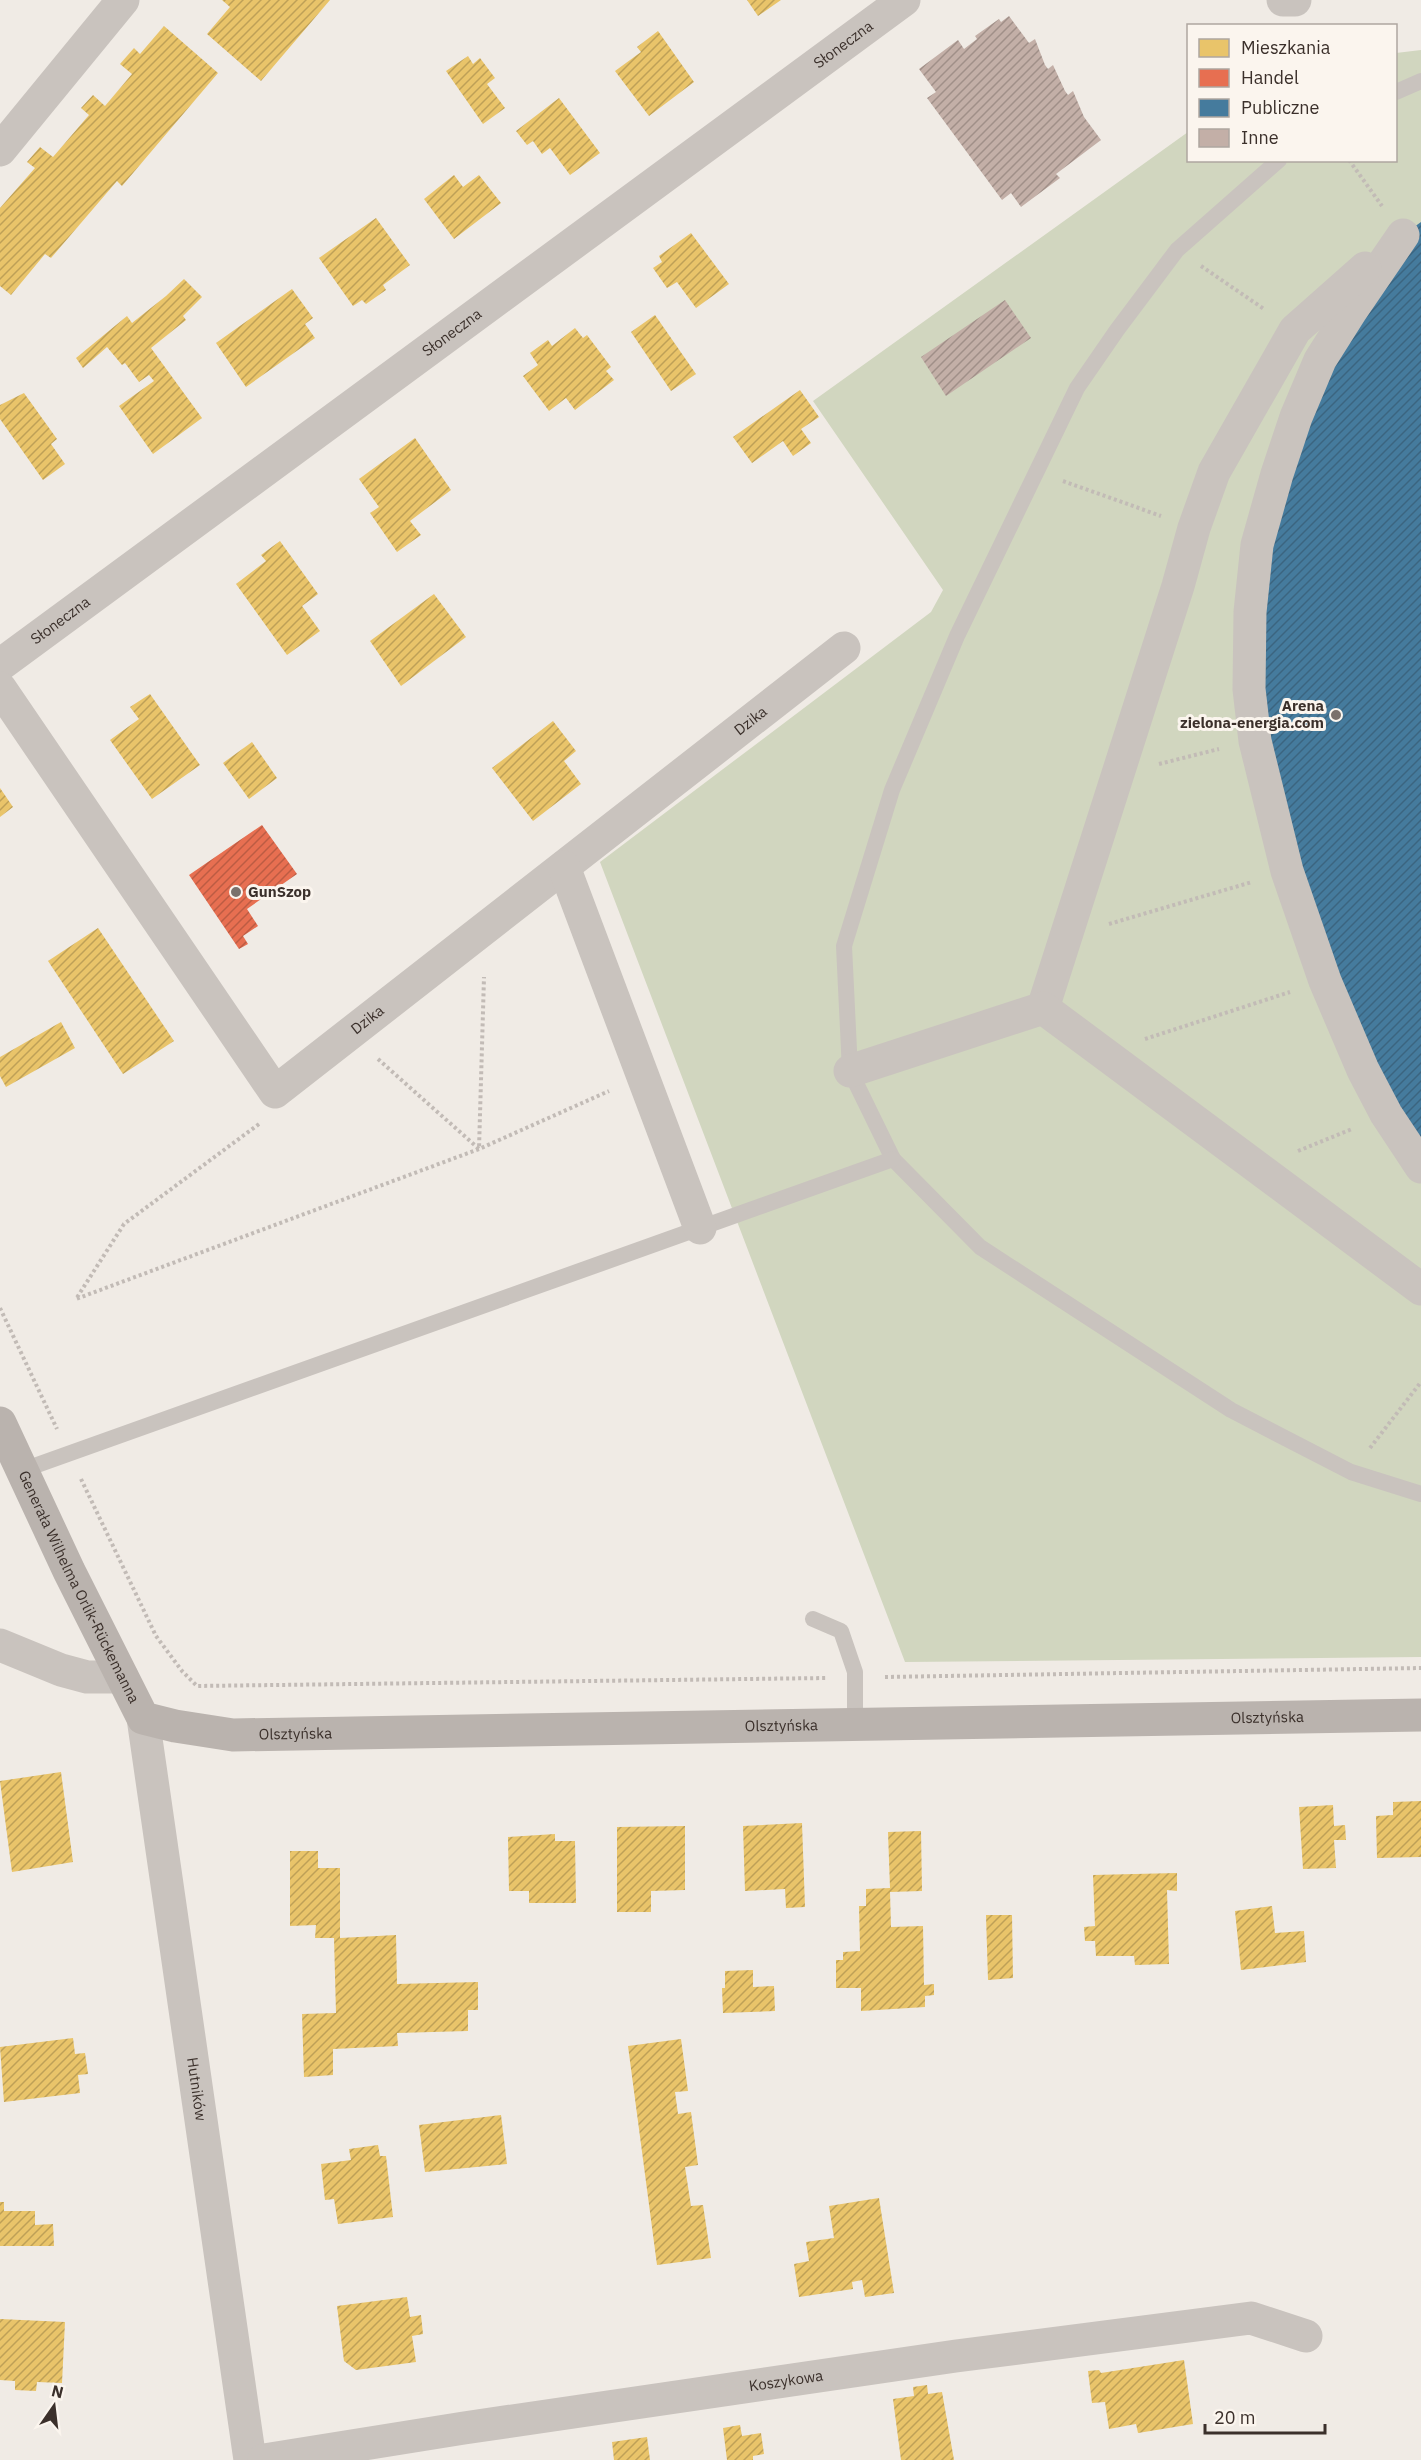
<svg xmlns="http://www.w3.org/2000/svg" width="1421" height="2460" viewBox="0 0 1421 2460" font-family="'IBM Plex Sans',sans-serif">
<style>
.green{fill:#d1d6bf}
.homes{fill:url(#homes-hatch)}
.shops{fill:url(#shops-hatch)}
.public{fill:url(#public-hatch)}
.building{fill:url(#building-hatch)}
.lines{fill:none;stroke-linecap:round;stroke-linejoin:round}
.path{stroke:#c2bbb6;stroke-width:4;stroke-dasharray:3 3;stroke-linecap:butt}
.lane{stroke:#c9c3be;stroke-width:16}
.street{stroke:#c9c3be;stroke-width:33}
.secondary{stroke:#bab3ae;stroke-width:33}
.poi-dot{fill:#7a716c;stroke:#fbf5ee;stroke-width:2}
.labels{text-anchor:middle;stroke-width:6;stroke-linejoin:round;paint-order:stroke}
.street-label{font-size:15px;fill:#3b302b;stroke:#fbf5ee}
.poi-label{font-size:15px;font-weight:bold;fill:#3b302b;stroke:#fbf5ee;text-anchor:end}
</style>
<defs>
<pattern id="homes-hatch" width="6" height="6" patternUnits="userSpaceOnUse" patternTransform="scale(1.5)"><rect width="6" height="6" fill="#e9c46a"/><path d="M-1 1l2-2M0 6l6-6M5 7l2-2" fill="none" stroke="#bea057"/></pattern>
<pattern id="shops-hatch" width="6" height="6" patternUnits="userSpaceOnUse" patternTransform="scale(1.5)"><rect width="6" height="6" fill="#e76f51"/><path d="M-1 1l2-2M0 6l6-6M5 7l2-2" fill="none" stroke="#bc5c43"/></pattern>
<pattern id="public-hatch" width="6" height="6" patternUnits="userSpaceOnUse" patternTransform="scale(1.5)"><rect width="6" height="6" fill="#457b9d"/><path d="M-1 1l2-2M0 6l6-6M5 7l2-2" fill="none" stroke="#3b6580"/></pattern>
<pattern id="building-hatch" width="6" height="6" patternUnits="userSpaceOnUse" patternTransform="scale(1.5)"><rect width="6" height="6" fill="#c3afa7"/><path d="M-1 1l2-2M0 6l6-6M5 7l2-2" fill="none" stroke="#a08f88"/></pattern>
</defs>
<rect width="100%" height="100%" fill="#f0ebe5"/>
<polygon class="green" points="1421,50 1421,1657 905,1662 600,862 931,612 943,590 813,401 1188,132 1188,160 1396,160 1396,53"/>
<g class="homes">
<polygon points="222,0 330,0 261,81 207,34 230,7"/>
<polygon points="747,0 781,0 758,16"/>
<polygon points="164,26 218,73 122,186 117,181 51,258 45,254 11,295 0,286 0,208 35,168 27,162 40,147 53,157 89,115 81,108 93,95 105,106 132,74 120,64 134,48 140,54"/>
<polygon points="658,31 694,82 649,116 615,71 641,52 637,47"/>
<polygon points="468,56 473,64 480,58 495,78 487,84 505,108 483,124 446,71"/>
<polygon points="559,98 600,153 570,175 550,148 542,154 533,141 527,145 516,131"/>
<polygon points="454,175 463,187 479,175 501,203 454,239 424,199"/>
<polygon points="376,218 410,265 383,285 386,290 366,304 362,300 353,306 319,258"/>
<polygon points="691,233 729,284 696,308 677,282 667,288 653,268 662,262 659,256"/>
<polygon points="184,279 202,297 183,316 186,320 151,348 202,418 153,454 119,406 154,381 149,375 139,382 125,363 122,365 107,347 83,368 76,358 127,316 132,323 166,296"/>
<polygon points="292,289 313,318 305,324 315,338 246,387 216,343"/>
<polygon points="655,315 696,374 671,391 631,332"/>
<polygon points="575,328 583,338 587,335 611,367 606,371 614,380 575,410 566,398 549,411 523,376 538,365 530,353 548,340 552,346"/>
<polygon points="800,390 819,417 801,429 811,443 793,456 783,441 752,463 733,437"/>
<polygon points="24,393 57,439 51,444 65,464 43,480 0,419 0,405"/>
<polygon points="415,438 451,490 410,521 421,535 397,552 370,513 379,507 359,479"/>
<polygon points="280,541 318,594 302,606 320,631 287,655 236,584 266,561 261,555"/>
<polygon points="434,594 466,637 401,686 370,641"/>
<polygon points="150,694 200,765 152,799 110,740 139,719 130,707"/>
<polygon points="553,721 576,751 564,761 581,784 533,821 492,768"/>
<polygon points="252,742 277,778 249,799 223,763"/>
<polygon points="0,788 13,807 0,817"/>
<polygon points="98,928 174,1041 123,1074 48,961"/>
<polygon points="61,1022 75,1048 6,1087 0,1076 0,1057"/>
<polygon points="61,1772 73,1862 12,1872 0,1781"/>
<polygon points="1421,1801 1421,1857 1377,1858 1376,1816 1393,1815 1393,1802"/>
<polygon points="1333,1805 1334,1826 1345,1825 1346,1840 1334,1840 1336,1868 1303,1869 1299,1807"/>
<polygon points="802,1823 805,1907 786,1908 785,1889 745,1891 743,1826"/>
<polygon points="685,1826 685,1890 651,1891 651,1912 617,1912 617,1827"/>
<polygon points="921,1831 922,1891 890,1892 891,1927 923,1926 924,1985 934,1984 934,1995 925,1996 925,2007 861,2011 861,1988 836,1988 836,1960 843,1960 843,1952 860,1951 859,1906 866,1906 866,1889 890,1888 888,1832"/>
<polygon points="555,1834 555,1841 575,1841 576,1903 529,1903 529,1891 509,1891 508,1837"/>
<polygon points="290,1851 318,1851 318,1868 340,1868 340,1938 396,1935 397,1984 478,1982 478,2010 468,2010 468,2031 397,2033 398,2046 333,2049 333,2075 304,2077 302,2014 336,2013 334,1938 315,1938 316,1925 290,1926"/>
<polygon points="1177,1873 1177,1891 1167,1890 1169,1964 1135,1965 1134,1956 1096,1956 1095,1941 1085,1941 1084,1927 1095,1926 1093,1875"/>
<polygon points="1272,1906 1275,1933 1304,1931 1306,1962 1241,1970 1235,1911"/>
<polygon points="986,1915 1012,1915 1013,1978 988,1980"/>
<polygon points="753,1970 753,1987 774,1986 775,2011 723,2013 722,1988 725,1988 725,1971"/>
<polygon points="73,2038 75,2054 85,2053 88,2074 78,2075 80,2093 4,2102 0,2047"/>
<polygon points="681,2039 688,2091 675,2092 678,2114 691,2112 698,2165 685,2167 691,2206 703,2205 711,2258 657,2265 628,2046"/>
<polygon points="501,2115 507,2164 425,2172 419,2125"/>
<polygon points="378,2145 380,2156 386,2156 393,2217 338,2224 334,2199 325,2200 321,2164 351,2160 349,2149"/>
<polygon points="879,2198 894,2293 865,2297 862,2280 852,2282 853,2289 799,2297 794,2264 809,2261 806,2242 834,2238 829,2206"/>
<polygon points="0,2202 4,2202 4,2211 35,2211 35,2225 53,2224 54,2246 0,2246"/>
<polygon points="407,2297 410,2317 421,2315 423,2334 412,2336 416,2362 356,2370 344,2361 337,2306"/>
<polygon points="0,2319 65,2322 62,2383 37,2382 36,2391 15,2390 15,2381 0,2380"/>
<polygon points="1184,2360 1193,2424 1138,2433 1136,2424 1109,2429 1105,2402 1092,2403 1088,2371 1099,2370 1101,2373"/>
<polygon points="927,2385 928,2394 942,2392 954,2460 901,2460 893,2399 914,2396 913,2387"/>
<polygon points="740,2425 742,2436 761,2433 764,2454 753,2456 753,2460 727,2460 723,2428"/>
<polygon points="647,2437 650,2460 614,2460 612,2442"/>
</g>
<polygon class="shops" points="262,825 297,874 247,909 258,926 243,936 248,944 239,949 189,875"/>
<polygon class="public" points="1421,222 1421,1167 1386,1114 1255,741 1277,474 1403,235"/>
<g class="building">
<polygon points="1009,16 1029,43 1035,39 1045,65 1048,69 1053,65 1065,91 1068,95 1073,91 1084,117 1101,140 1056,174 1060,178 1021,207 1011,193 1002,200 927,98 936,92 919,69 958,40 964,49 977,39 975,36 999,19 1001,22"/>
<polygon points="1005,300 1031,338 946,396 921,357"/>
</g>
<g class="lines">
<g class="path">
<polyline points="1349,160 1382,206"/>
<polyline points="1201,266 1264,309"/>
<polyline points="1063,481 1161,516"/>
<polyline points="1159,764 1219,749"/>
<polyline points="1109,924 1252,882"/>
<polyline points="1145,1039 1290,992"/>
<polyline points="378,1059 479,1149 484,977"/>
<polyline points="259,1124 124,1224 76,1299 479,1149 609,1091"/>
<polyline points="1298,1151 1352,1129"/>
<polyline points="0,1308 57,1429"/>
<polyline points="1370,1448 1421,1382"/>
<polyline points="81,1479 156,1636 182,1671 197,1686 826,1678"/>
<polyline points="885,1677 1421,1668"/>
</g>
<g class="lane">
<polyline points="1396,92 1421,81"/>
<polyline points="1279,160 1177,250 1117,330 1077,388 957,636 892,790 844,946 850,1071 893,1159 980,1247 1231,1410 1351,1472 1421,1494"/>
<polyline points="23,1470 893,1159"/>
<polyline points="813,1619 841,1631 855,1672 855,1724"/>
</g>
<g class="street">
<polyline points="1283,0 1295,0"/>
<polyline points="0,150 123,0"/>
<polyline points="1403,235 1351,311 1320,360 1296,417 1277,474 1257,545 1250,612 1249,689 1255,741 1287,871 1325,981 1363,1070 1386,1114 1421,1167"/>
<path id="s1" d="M0,665L904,0"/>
<path id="s2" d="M0,688L275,1092L844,648"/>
<polyline points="564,867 700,1228"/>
<polyline points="1043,1008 1178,586 1194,528 1214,472 1295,330 1365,268"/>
<polyline points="850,1071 1043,1008 1421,1289"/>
<polyline points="0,1645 61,1670 87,1677 122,1677"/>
<path id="s3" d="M143,1718L250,2460"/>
<path id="s4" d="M264,2460L464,2428L956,2356L1251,2318L1306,2336"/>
</g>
<path class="secondary" id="s5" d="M0,1423L69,1571L143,1718L175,1726L233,1735L1421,1715"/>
</g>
<g class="poi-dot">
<circle cx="1336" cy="715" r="6"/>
<circle cx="236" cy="892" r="6"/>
</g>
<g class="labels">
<g class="street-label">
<text dy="5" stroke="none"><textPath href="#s1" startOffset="1047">Słoneczna</textPath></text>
<text dy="5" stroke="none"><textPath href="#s1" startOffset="561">Słoneczna</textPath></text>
<text dy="5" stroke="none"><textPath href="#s1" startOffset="75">Słoneczna</textPath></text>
<text dy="5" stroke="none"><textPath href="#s2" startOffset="1092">Dzika</textPath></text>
<text dy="5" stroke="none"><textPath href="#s2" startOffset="606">Dzika</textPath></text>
<text dy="5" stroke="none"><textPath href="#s5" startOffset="182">Generała Wilhelma Orlik-Rückemanna</textPath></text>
<text dy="5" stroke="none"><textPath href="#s5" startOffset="1454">Olsztyńska</textPath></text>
<text dy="5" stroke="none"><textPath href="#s5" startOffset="968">Olsztyńska</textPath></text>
<text dy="5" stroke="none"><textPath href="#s5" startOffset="482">Olsztyńska</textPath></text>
<text dy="5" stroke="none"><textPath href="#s3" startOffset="375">Hutników</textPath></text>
<text dy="5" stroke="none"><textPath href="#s4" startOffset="528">Koszykowa</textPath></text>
</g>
<g class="poi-label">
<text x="1324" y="711">Arena<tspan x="1324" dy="17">zielona-energia.com</tspan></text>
<text x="248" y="897" text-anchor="start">GunSzop</text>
</g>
</g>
<rect x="1187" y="24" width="210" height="138" fill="#fbf5ee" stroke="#aea6a0" stroke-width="1.5"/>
<rect x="1199" y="39" width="30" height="18" fill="#e9c46a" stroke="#aea6a0" stroke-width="1.5"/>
<text x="1241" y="54" font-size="18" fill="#3b302b">Mieszkania</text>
<rect x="1199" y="69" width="30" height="18" fill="#e76f51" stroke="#aea6a0" stroke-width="1.5"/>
<text x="1241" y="84" font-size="18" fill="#3b302b">Handel</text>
<rect x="1199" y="99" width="30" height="18" fill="#457b9d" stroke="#aea6a0" stroke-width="1.5"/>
<text x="1241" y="114" font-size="18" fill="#3b302b">Publiczne</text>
<rect x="1199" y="129" width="30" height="18" fill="#c3afa7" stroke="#aea6a0" stroke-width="1.5"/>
<text x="1241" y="144" font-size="18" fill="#3b302b">Inne</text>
<g transform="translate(54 2406) rotate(14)" stroke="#fbf5ee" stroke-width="4.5" paint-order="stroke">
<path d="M0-4.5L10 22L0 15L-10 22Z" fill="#3b302b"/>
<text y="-9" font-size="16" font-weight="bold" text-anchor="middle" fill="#3b302b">N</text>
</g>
<path d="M1205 2424v9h120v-9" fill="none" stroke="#3b302b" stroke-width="3"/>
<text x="1214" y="2424" font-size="18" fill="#3b302b" stroke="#fbf5ee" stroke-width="4.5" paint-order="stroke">20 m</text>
</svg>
